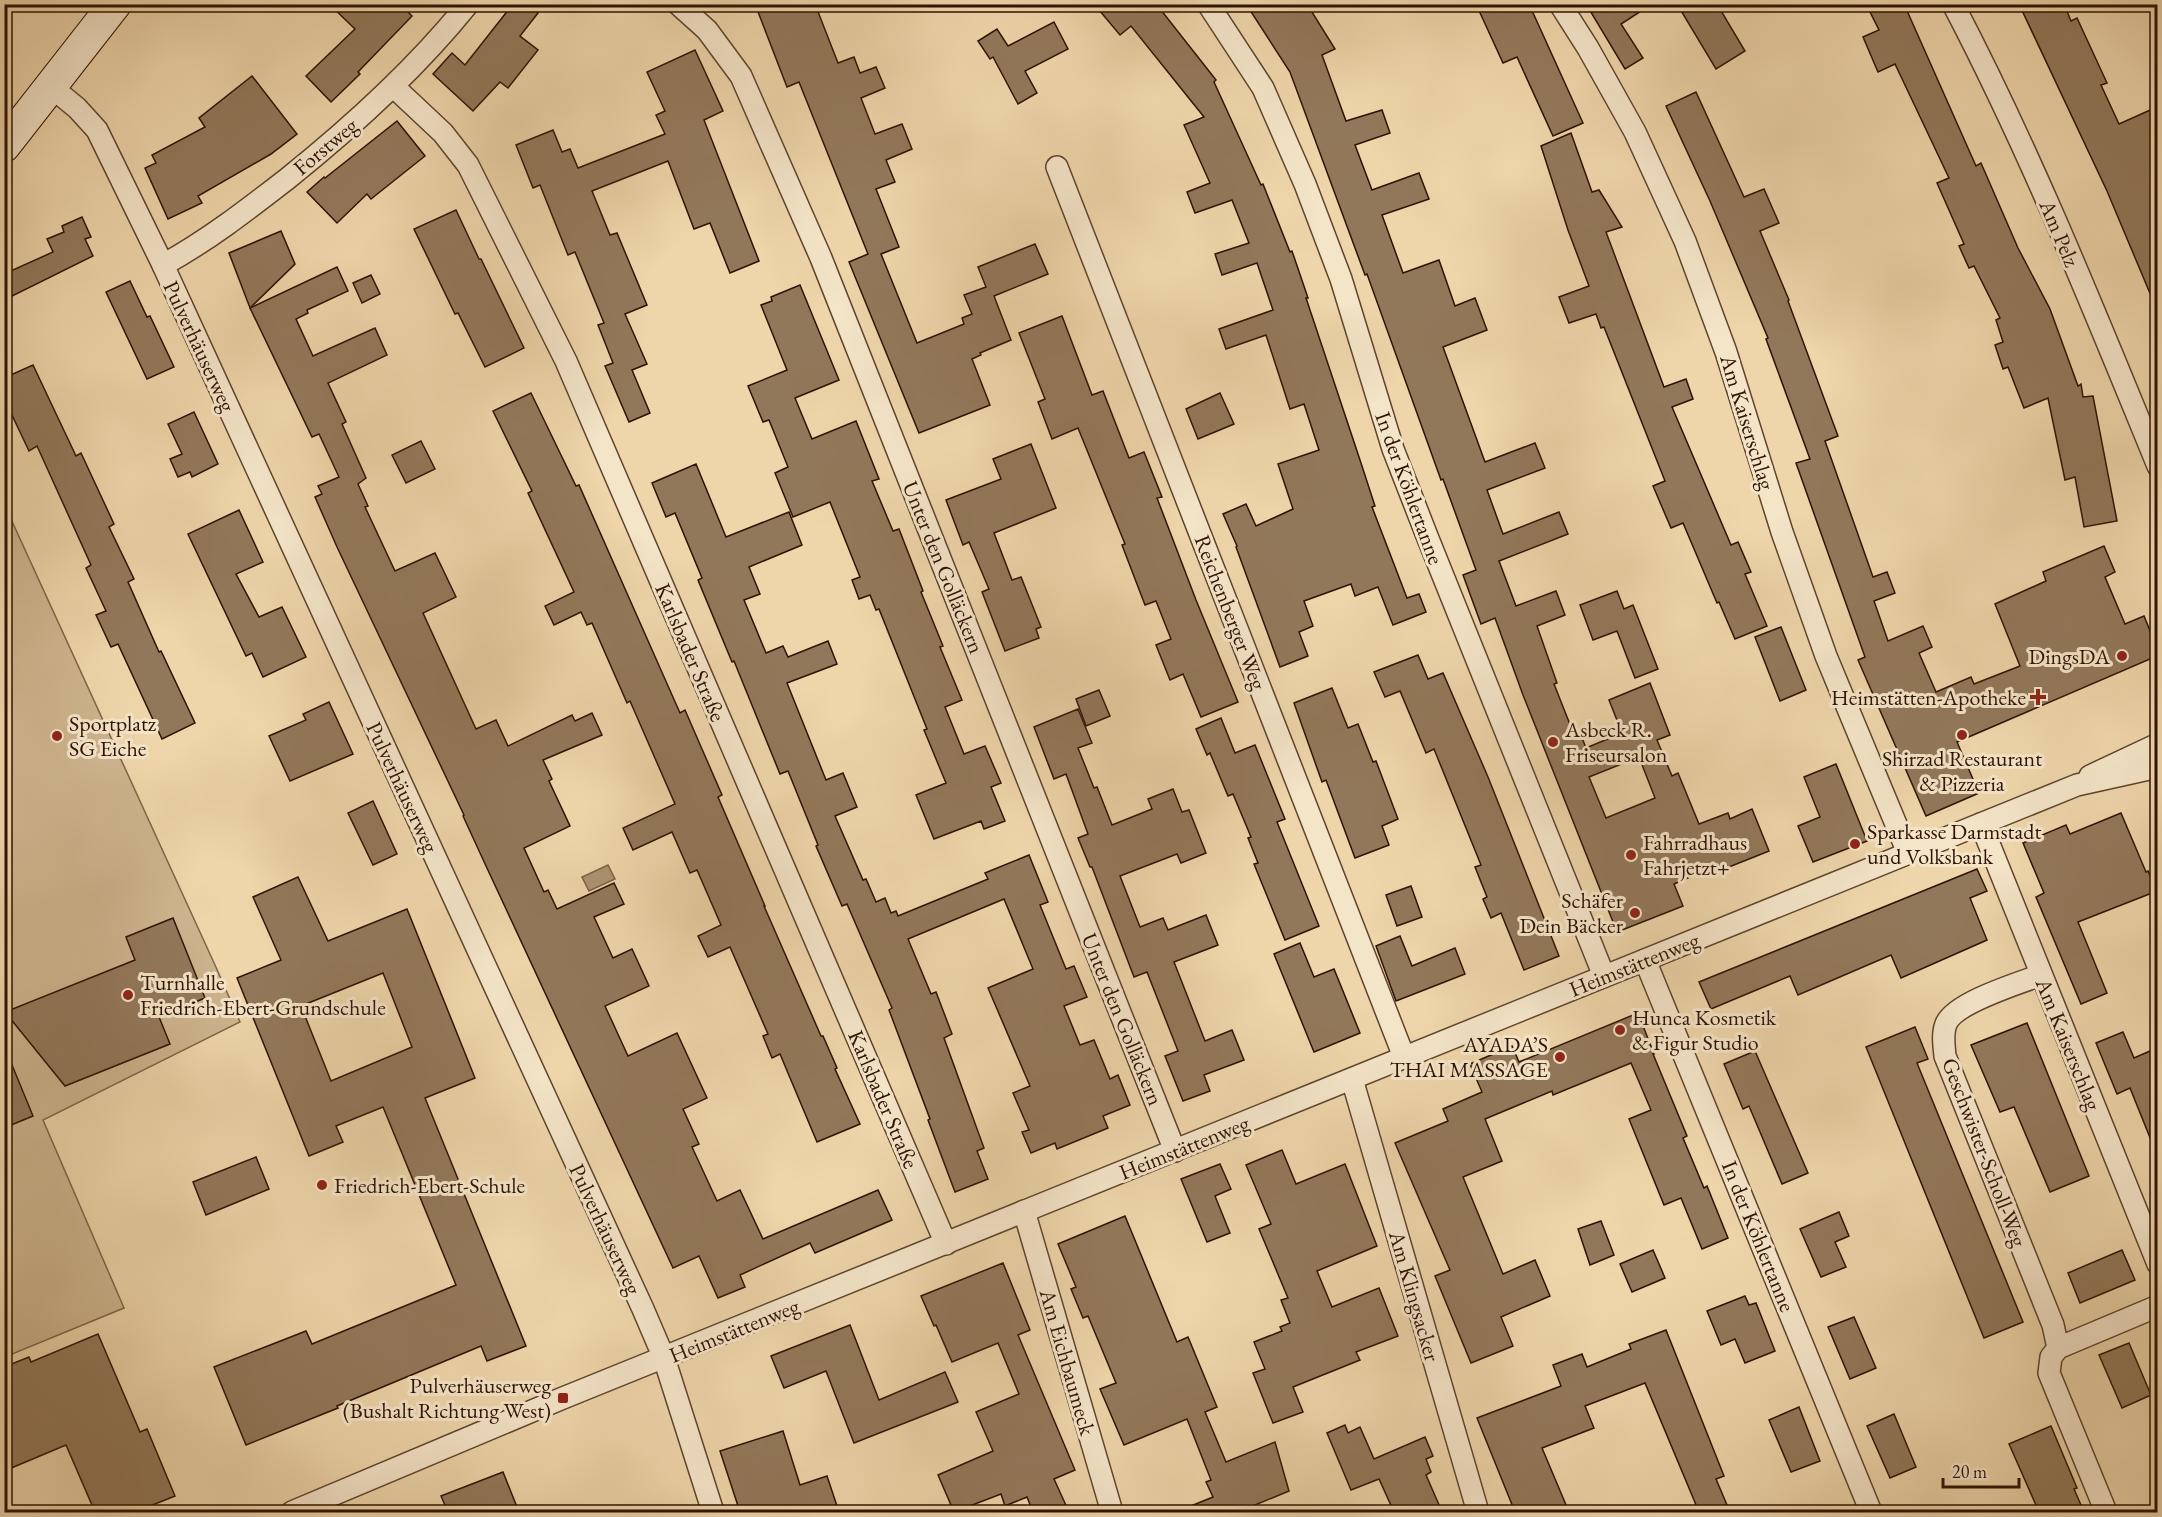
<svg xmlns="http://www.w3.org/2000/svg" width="2162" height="1517" viewBox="0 0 2162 1517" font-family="'EB Garamond',serif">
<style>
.green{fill:#cdb48e;stroke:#7e6448;stroke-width:1.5}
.water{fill:#ad9371;stroke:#7a6045;stroke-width:1.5}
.building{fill:#92785a;stroke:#2e1303;stroke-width:1.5;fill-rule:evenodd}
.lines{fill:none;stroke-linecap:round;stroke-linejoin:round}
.minor-casing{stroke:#5e442d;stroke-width:24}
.secondary-casing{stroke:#2e1303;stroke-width:34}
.minor{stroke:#f4e4c8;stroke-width:21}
.secondary{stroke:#f4e4c8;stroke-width:32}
.poi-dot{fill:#8f2418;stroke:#f4e4c8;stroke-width:2}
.labels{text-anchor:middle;stroke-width:6;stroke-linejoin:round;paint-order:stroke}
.street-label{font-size:22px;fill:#2e1303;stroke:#f4e4c8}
.poi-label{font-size:22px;fill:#2e1303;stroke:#f4e4c8;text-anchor:start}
</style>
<rect width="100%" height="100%" fill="#eed5aa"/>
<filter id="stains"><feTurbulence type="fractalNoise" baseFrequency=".00333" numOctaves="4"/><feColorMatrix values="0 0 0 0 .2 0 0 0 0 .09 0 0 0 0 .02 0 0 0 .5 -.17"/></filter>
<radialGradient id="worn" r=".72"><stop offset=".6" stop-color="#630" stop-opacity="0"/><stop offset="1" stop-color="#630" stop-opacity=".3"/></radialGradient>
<polygon class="green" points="5,506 215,965 240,1022 43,1120 124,1308 5,1357"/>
<polygon class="water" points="608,865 615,879 589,891 582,877"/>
<g class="building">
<polygon points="329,4 400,4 412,16 358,72 360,74 331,102 306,76 355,29"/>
<polygon points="513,4 528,4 538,13 520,36 538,50 508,88 500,82 473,111 433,74 452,53 465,65"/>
<polygon points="755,4 815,4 838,63 854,57 860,73 876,67 885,88 861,98 875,134 902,124 912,149 886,160 895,182 876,189 899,247 881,254 917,343 964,324 962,318 972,314 964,295 986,287 978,267 1035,244 1048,274 994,296 1011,340 980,353 981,355 972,359 990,405 919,433 849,262 868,254 799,82 787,87"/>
<polygon points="1094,4 1158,4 1157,5 1216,80 1214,82 1261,185 1263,184 1290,252 1292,251 1308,298 1306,298 1360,460 1375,506 1372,507 1407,598 1419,594 1426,612 1393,625 1378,587 1355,596 1351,584 1304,601 1313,626 1299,632 1308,656 1280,667 1236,547 1237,546 1223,514 1246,504 1256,526 1293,509 1278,464 1319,450 1304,404 1290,409 1266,335 1226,349 1219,329 1273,310 1257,263 1222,275 1215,254 1249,243 1232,200 1195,213 1187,192 1210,183 1184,125 1204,117 1131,26 1120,35"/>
<path d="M1246,4H1307L1335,49L1322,55L1346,121L1382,110L1390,133L1355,145L1372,190L1419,173L1429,199L1382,215L1403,273L1439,260L1455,306L1475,298L1487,330L1443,347L1485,462L1535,443L1545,468L1487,490L1503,534L1559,512L1568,534L1499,561L1516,606L1556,591L1565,615L1537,626L1557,683L1554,684L1573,732L1579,730L1586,748L1622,733L1609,700L1650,683L1670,735L1657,740L1672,776L1678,773L1699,824L1728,813L1730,819L1752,809L1769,851L1719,871L1717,865L1674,884L1683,906L1617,932L1523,695L1495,618L1481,624L1463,575L1476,570L1443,479L1441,480L1367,274L1365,275L1290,72ZM1639,757L1655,798L1606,818L1589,777Z"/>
<polygon points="1476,4 1529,4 1583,123 1553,136 1517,57 1503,63"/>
<polygon points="1586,4 1652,4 1621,24 1643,58 1625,69"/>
<polygon points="1677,4 1717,4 1745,51 1716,69"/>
<polygon points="1866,4 1904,4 1976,166 1981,163 2018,248 2050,309 2078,386 2081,384 2083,397 2093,396 2117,521 2084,527 2075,477 2065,480 2048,398 2024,408 2008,367 2003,369 1995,345 2003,342 1996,320 2000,318 1974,266 1969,268 1959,246 1964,244 1937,183 1949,178 1895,64 1878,72 1863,37 1879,30"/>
<polygon points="2019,4 2064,4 2071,21 2077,18 2107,83 2101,85 2119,124 2157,107 2157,310 2107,191"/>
<polygon points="1054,22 1068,49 1025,71 1037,93 1018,104 993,57 990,59 978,41 997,29 1008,46"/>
<polygon points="695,50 723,111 704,120 759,261 730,273 710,223 694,229 668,161 592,191 610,235 617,233 647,305 625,314 647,364 632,370 650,413 629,422 605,366 613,363 598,325 604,323 575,252 568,255 540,185 533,188 516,145 553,130 562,152 570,149 578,168 665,134 656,115 665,111 647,72"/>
<polygon points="252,76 297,134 271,154 198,196 202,203 168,219 145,168 156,163 152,155 205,127 199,118"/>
<polygon points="1696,92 1744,197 1764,189 1779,223 1760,231 1789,300 1788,301 1838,436 1825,441 1873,577 1887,572 1895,593 1874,601 1888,641 1923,626 1932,647 1919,653 1936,692 1971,677 1974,684 2020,666 1995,604 2046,581 2043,572 2104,546 2115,572 2105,577 2125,624 2144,616 2157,648 2157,656 1957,742 1979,793 1926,816 1858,660 1865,657 1796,463 1810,459 1766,339 1768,338 1710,201 1666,106"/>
<polygon points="397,121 425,156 371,199 367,194 337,223 307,192 324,177 325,178"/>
<polygon points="1571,133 1592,192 1599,190 1622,227 1606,232 1664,387 1686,379 1693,399 1672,407 1731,545 1738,542 1751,572 1745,574 1767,626 1735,639 1719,602 1717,603 1683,523 1671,528 1653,486 1665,481 1604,327 1601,328 1596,314 1569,323 1559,297 1589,286 1568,230 1541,146"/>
<polygon points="456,210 479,259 481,259 524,348 485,367 458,313 455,314 414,229"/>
<polygon points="82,217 91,237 85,239 93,256 4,300 4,274 53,252 47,239 64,232 62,226"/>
<polygon points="281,231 295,264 250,308 229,253"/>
<polygon points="337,267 348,291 307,310 308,313 296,319 313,356 375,328 387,355 328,383 346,422 342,424 366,478 358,484 368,506 365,507 395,571 435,553 456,597 423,613 476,729 496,720 508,746 572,715 575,721 592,713 602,735 543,760 552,779 549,781 570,826 524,848 544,892 548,890 557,909 614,883 624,904 594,917 613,958 632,949 649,986 605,1006 628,1056 677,1033 707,1098 683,1109 699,1144 692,1147 717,1201 740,1190 763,1239 878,1190 892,1220 815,1253 810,1243 740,1275 745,1287 718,1298 699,1256 673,1268 486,866 463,816 464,815 337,547 315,497 322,494 318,486 339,477 319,434 312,437 250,308"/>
<polygon points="371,275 380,294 362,303 353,283"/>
<polygon points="130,281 147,317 150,316 174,367 147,379 106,292"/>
<polygon points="800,285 839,380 795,398 812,439 856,421 879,479 872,481 893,531 899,529 923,591 921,592 943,646 940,647 962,700 945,707 964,754 985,746 1001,783 991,787 1005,821 984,829 981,821 934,839 916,795 946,783 924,730 927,729 879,609 876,610 870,595 859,599 852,580 860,577 830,502 793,517 775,473 788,467 769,420 763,422 748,386 787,370 761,305 772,301 771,297"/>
<polygon points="1062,316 1092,395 1103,391 1129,458 1144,452 1162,497 1157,498 1196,600 1238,702 1201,717 1183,674 1170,680 1156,645 1171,639 1156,601 1145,605 1122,545 1125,544 1078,428 1052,439 1038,402 1045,399 1019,333"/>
<polygon points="33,365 76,456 81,453 114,524 109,527 134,579 128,582 159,652 161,651 195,723 162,739 118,644 111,647 96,615 106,611 86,568 91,565 37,446 29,451 10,411 4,413 4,378"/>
<polygon points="531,393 576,486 579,485 680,713 685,710 722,795 718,797 765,906 764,906 821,1036 823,1036 837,1068 835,1069 860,1124 817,1142 780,1054 772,1058 763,1036 768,1034 730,947 708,957 698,936 721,925 697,870 690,873 672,832 633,850 623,828 675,804 630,701 627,703 592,623 587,625 581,612 554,625 545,606 574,592 528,493 532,491 493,411"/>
<polygon points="1220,393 1234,424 1198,439 1186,409"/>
<polygon points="194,412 218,464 192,477 190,472 178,477 170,459 182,454 168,424"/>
<polygon points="421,441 435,469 406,483 392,455"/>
<polygon points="1031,444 1056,508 994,533 1012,580 1021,577 1041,627 1036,629 1039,638 1005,651 982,592 989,589 969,542 963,545 946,500 1001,479 993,459"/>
<polygon points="696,464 726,537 789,512 802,545 749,567 760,594 744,600 766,653 783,646 788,657 828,641 837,664 787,683 826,780 843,773 857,807 835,816 863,880 866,879 876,902 885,898 891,913 896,911 898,916 988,879 985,873 1029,855 1048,902 1040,905 1066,969 1074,966 1087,997 1064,1006 1080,1045 1094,1040 1110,1079 1118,1075 1130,1105 1103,1116 1108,1128 1057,1149 1055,1143 1031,1153 1022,1132 1029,1130 1013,1093 1030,1086 988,988 1033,969 1004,899 908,939 931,994 936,992 952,1034 944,1038 984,1148 977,1151 988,1179 955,1192 928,1120 930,1119 889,1010 892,1008 847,904 842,906 816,846 818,845 788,771 780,774 734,661 732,662 698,580 702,578 675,513 666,517 652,483"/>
<polygon points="239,510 263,562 236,574 259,617 282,607 306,657 263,677 252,653 246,656 188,534"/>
<polygon points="1617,591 1624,609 1633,605 1658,669 1635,678 1617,631 1593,640 1580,605"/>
<polygon points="1781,627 1806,690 1780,701 1755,637"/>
<polygon points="1418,655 1428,679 1443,673 1488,777 1559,956 1524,970 1501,913 1491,918 1483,899 1487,897 1475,867 1481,865 1434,749 1426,753 1400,691 1385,697 1374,672"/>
<polygon points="1332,688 1348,728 1358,724 1373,762 1376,761 1398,819 1382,826 1389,845 1355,858 1326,780 1322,782 1294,703"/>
<polygon points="1099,690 1110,716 1086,726 1076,699"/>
<polygon points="329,702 353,754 290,781 269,736 306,720 303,714"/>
<polygon points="1078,709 1092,743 1078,748 1094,788 1097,787 1112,825 1152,809 1148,799 1173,789 1182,812 1189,810 1206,853 1181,863 1177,854 1120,876 1140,927 1163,918 1168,930 1206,915 1218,945 1174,962 1205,1041 1232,1030 1244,1060 1204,1075 1210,1091 1183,1101 1165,1056 1178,1051 1147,972 1134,977 1092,867 1090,867 1078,838 1088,834 1066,774 1054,779 1034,727"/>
<polygon points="1221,718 1235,753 1255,745 1285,819 1277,822 1319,926 1285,940 1254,864 1258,863 1248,838 1251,837 1233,794 1228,796 1210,753 1207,755 1196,729"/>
<polygon points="1836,764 1867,841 1813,862 1798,826 1820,817 1804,777"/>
<polygon points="373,801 397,854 373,865 348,813"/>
<polygon points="2121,813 2146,872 2148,871 2157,891 2078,922 2107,993 2081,1004 2036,897 2044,893 2023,843 2066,825 2070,834"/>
<polygon points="1977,869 1987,891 1970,898 1987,940 1901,978 1891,955 1798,995 1790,976 1711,1009 1699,982"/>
<path d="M298,877L328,941L407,909L475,1078L425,1098L526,1346L487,1361L481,1346L337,1406L338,1408L246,1445L214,1367L306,1331L312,1344L456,1285L383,1107L336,1126L343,1142L309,1156L237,978L281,960L253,897ZM383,973L412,1047L331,1081L301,1006Z"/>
<polygon points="1411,886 1422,917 1397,926 1386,895"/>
<polygon points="173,918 205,998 159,1017 170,1044 65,1086 5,1012 135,960 126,937"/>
<polygon points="1400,936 1412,966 1455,948 1465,974 1396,1001 1376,946"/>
<polygon points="1300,943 1314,977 1334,969 1360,1033 1314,1052 1274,954"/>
<polygon points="1638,1013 1654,1054 1653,1054 1687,1136 1683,1138 1704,1188 1707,1186 1728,1238 1702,1249 1681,1198 1664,1205 1629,1119 1651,1110 1631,1063 1553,1095 1552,1091 1485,1119 1502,1161 1463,1177 1503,1274 1535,1260 1550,1296 1501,1317 1513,1346 1471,1363 1435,1276 1450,1270 1395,1143 1448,1121 1443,1109 1482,1092 1470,1064 1512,1046 1519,1062"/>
<polygon points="2027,1023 2089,1176 2050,1192 2014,1107 2000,1112 1971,1045"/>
<polygon points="1915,1027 1928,1059 1917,1063 2023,1322 1984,1338 1866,1047"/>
<polygon points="2123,1032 2134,1058 2157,1048 2157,1155 2130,1088 2117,1094 2096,1043"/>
<polygon points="5,1048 33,1116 4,1128 4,1049"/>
<polygon points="1755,1051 1808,1173 1782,1184 1749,1106 1743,1109 1724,1064"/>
<polygon points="1282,1150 1296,1184 1345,1164 1377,1246 1317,1271 1332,1307 1379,1288 1398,1336 1356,1352 1360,1360 1293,1387 1303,1412 1273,1423 1253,1373 1265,1369 1254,1342 1282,1331 1280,1327 1290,1323 1281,1300 1288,1298 1259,1229 1271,1224 1246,1165"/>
<polygon points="256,1157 269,1189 206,1215 193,1182"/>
<polygon points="1220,1164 1231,1189 1215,1196 1230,1233 1207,1242 1181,1179"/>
<polygon points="1839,1212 1849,1236 1835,1242 1846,1267 1821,1277 1800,1229"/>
<polygon points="1125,1216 1177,1342 1188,1337 1217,1407 1205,1412 1226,1462 1275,1442 1289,1491 1238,1512 1176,1512 1213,1497 1206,1482 1211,1480 1187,1419 1124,1445 1100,1389 1116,1383 1088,1316 1083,1318 1071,1289 1076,1287 1058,1244"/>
<polygon points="1601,1221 1614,1255 1590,1265 1578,1229"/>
<polygon points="1653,1250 1665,1278 1632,1292 1620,1264"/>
<polygon points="2122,1250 2135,1280 2080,1303 2068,1273"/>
<polygon points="1003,1263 1030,1330 1018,1335 1075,1470 1054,1479 1069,1512 1033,1512 1027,1497 1005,1506 1001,1494 954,1512 938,1475 993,1451 976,1412 1019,1394 998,1343 952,1362 936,1325 934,1326 921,1296"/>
<polygon points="1745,1296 1749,1305 1756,1303 1775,1351 1745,1363 1735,1339 1721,1345 1707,1311"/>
<polygon points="1854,1317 1876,1368 1850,1379 1828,1327"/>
<polygon points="850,1325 879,1400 945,1372 958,1402 854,1443 826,1371 784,1388 771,1356"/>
<polygon points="1666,1330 1724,1476 1716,1479 1730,1512 1699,1512 1645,1383 1585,1406 1594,1428 1542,1448 1569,1512 1515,1512 1477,1418 1561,1386 1553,1365 1582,1354 1587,1367 1631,1349 1629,1344"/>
<polygon points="98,1334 140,1432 147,1429 175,1496 135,1512 95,1512 66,1445 4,1471 4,1367 29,1357 31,1362"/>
<polygon points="2129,1343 2151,1395 2122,1408 2099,1355"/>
<polygon points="1799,1407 1820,1461 1791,1472 1769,1420"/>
<polygon points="1894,1414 1916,1467 1890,1478 1867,1426"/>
<polygon points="1345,1425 1348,1433 1360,1427 1374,1459 1425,1437 1433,1456 1426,1459 1431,1472 1426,1475 1440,1507 1427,1512 1394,1512 1379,1479 1351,1490 1327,1433"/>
<polygon points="2051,1426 2077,1488 2074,1489 2084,1512 2039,1512 2009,1444"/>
<polygon points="783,1431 800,1485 827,1476 839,1512 740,1512 720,1451"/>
<polygon points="503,1472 519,1512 448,1512 441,1496"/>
</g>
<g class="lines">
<defs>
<g id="minor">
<polyline points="678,4 707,30 741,76 821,258 1175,1151"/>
<polyline points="1208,4 1263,88 1305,184 1341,279 1393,449 1427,536 1604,976"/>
<polyline points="1560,4 1588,48 1635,132 1685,241 1726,352 1782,532 1826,656 1908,853"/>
<path d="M1953,4C2031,153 2094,310 2158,466"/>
<polyline points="50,86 77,108 97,130 163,265 643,1309 664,1358 713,1512"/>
<polyline points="394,87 443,133 468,165 566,361 946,1244"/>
<polyline points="1057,167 1404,1057"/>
<path d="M163,265C207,241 247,210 287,179C353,126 415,70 468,4"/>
<polyline points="2090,776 2158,744"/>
<polyline points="1981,824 2158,1264"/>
<polyline points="1645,960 1871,1512"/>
<path d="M2041,975C2019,983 1954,1003 1946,1024C1942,1034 1944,1045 1945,1056L2053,1325L2058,1348L2051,1357L2049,1373L2106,1512"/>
<polyline points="1352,1079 1478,1512"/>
<polyline points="1024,1211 1112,1512"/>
<polyline points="2058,1348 2158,1306"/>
<polyline points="292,1512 563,1398 2077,785 2158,767"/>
</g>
<polyline id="secondary" points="4,146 115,4"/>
</defs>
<use href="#minor" class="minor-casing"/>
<use href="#secondary" class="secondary-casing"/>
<use href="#minor" class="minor"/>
<use href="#secondary" class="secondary"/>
</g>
<g class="poi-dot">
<circle cx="2122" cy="656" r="6"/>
<path d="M2035 688h6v6h6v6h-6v6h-6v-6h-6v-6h6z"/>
<circle cx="1962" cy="735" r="6"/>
<circle cx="57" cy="736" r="6"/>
<circle cx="1553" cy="742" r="6"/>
<circle cx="1855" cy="844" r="6"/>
<circle cx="1631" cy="855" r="6"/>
<circle cx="1635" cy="913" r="6"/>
<circle cx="128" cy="995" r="6"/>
<circle cx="1620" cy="1030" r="6"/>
<circle cx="1560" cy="1057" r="6"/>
<circle cx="322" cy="1185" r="6"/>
<rect x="557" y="1392" width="12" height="12" rx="3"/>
</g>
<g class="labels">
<g class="street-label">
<text transform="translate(325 146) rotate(-40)" y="8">Forstweg</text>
<text transform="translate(2060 233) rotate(67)" y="8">Am Pelz</text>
<text transform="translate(200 346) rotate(65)" y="8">Pulverhäuserweg</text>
<text transform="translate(1748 422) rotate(73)" y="8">Am Kaiserschlag</text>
<text transform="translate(1410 488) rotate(70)" y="8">In der Köhlertanne</text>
<text transform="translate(944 567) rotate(68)" y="8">Unter den Golläckern</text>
<text transform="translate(1231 612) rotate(69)" y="8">Reichenberger Weg</text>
<text transform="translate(691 652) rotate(67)" y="8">Karlsbader Straße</text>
<text transform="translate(403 787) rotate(65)" y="8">Pulverhäuserweg</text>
<text transform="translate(1634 964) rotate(-22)" y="8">Heimstättenweg</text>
<text transform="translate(1123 1019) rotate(68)" y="8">Unter den Golläckern</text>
<text transform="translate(2069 1044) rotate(68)" y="8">Am Kaiserschlag</text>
<text transform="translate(884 1099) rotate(67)" y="8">Karlsbader Straße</text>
<text transform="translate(1184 1147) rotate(-22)" y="8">Heimstättenweg</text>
<text transform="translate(1985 1152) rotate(69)" y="8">Geschwister-Scholl-Weg</text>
<text transform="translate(606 1229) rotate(65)" y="8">Pulverhäuserweg</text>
<text transform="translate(1759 1236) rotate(68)" y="8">In der Köhlertanne</text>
<text transform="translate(1415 1296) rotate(74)" y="8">Am Klingsacker</text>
<text transform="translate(734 1330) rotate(-22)" y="8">Heimstättenweg</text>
<text transform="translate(1068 1362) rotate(74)" y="8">Am Eichbaumeck</text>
</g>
<g class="poi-label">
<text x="2110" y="664" text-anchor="end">DingsDA</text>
<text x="2026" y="705" text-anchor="end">Heimstätten-Apotheke</text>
<text x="69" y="731">Sportplatz<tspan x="69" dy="25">SG Eiche</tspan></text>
<text x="1565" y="737">Asbeck R.<tspan x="1565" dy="25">Friseursalon</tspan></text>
<text x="1962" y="766" text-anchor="middle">Shirzad Restaurant<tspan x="1962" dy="25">&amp; Pizzeria</tspan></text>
<text x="1867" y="839">Sparkasse Darmstadt<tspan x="1867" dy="25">und Volksbank</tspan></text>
<text x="1643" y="850">Fahrradhaus<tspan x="1643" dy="25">Fahrjetzt+</tspan></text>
<text x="1623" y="908" text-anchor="end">Schäfer<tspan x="1623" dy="25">Dein Bäcker</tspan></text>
<text x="140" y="990">Turnhalle<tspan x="140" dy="25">Friedrich-Ebert-Grundschule</tspan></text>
<text x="1632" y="1025">Hunca Kosmetik<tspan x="1632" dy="25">&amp; Figur Studio</tspan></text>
<text x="1548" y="1052" text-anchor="end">AYADA’S<tspan x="1548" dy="25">THAI MASSAGE</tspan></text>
<text x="334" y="1193">Friedrich-Ebert-Schule</text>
<text x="551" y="1393" text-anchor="end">Pulverhäuserweg<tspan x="551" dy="25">(Bushalt Richtung West)</tspan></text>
</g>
</g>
<rect width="2162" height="1517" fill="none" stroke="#eed5aa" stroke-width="24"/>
<rect x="6" y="6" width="2150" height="1505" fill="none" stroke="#2e1303" stroke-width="3"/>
<rect x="12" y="12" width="2138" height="1493" fill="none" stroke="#2e1303" stroke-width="1.5"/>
<path d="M1943 1478v9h76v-9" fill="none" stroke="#2e1303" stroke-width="3"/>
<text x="1952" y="1478" font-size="18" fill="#2e1303" stroke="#f4e4c8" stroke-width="4.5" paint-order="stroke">20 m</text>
<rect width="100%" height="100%" filter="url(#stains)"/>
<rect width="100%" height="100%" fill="url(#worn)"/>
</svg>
